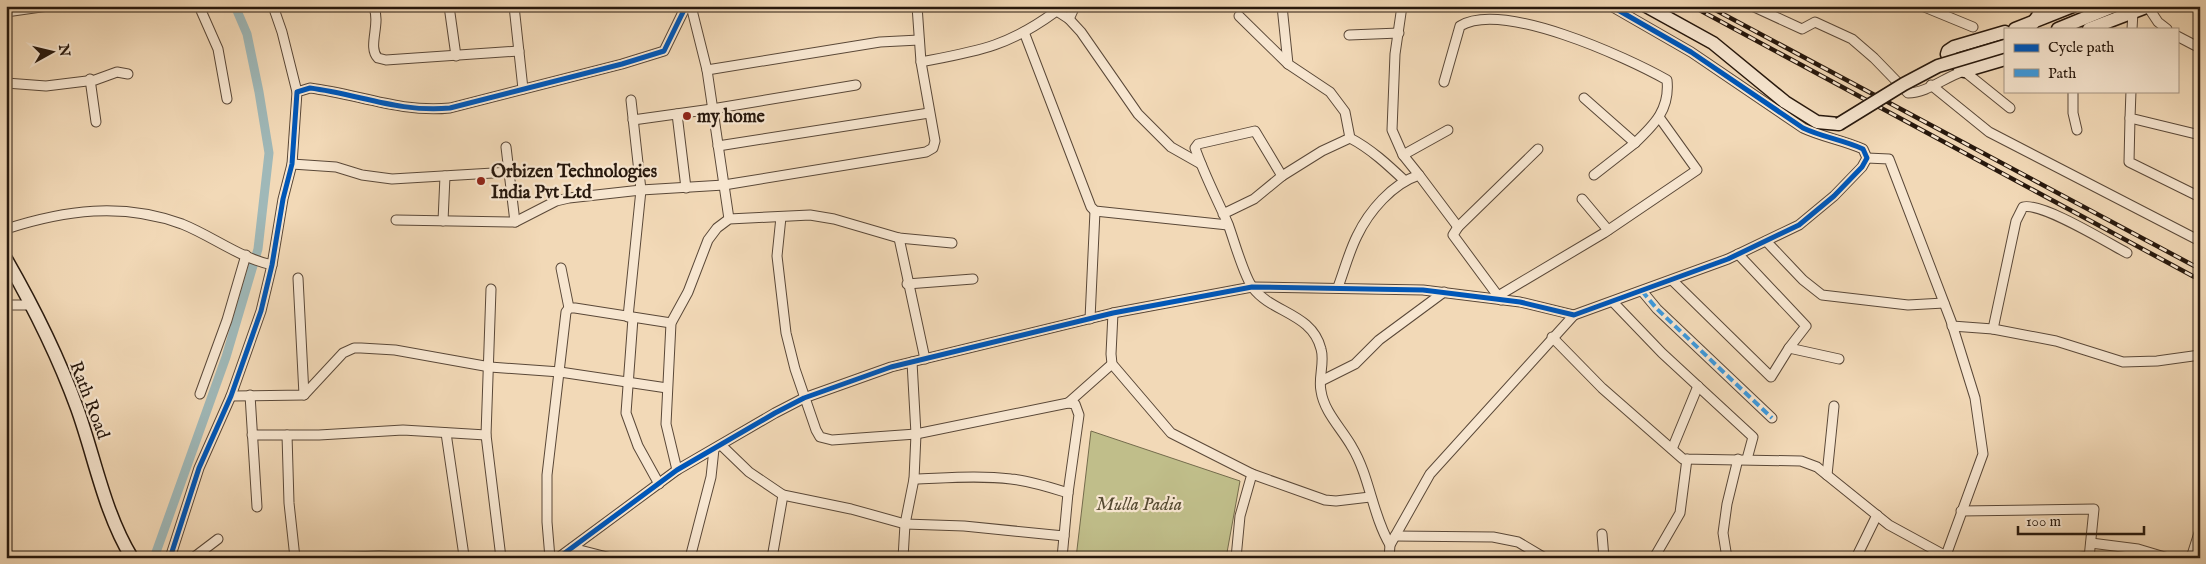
<svg xmlns="http://www.w3.org/2000/svg" width="2206" height="564" viewBox="0 0 2206 564" font-family="'IM FELL English',serif">
<style>
.green{fill:#c0be8a;stroke:#746b4c}
.lines{fill:none;stroke-linecap:round;stroke-linejoin:round}
.canal{stroke:#9fb8b8;stroke-width:9}
.street-casing{stroke:#5a4838;stroke-width:11}
.secondary-casing{stroke:#27180d;stroke-width:15}
.street{stroke:#f7e6d0;stroke-width:9}
.secondary{stroke:#f7e6d0;stroke-width:12}
.rail-casing{stroke:#27180d;stroke-width:4.5}
.rail{stroke:#f7e6d0;stroke-width:2.5;stroke-dasharray:8;stroke-linecap:butt}
.secondary-bridge-casing{stroke:#27180d;stroke-width:15;stroke-linecap:butt}
.secondary-bridge{stroke:#f7e6d0;stroke-width:12}
.quiet{stroke:#3d9ade;stroke-width:4;stroke-dasharray:8 4;stroke-linecap:butt}
.cycleway-casing{stroke:#f7e6d0;stroke-width:8}
.cycleway{stroke:#0057b8;stroke-width:5}
.poi-dot{fill:#8f2418;stroke:#f7e6d0;stroke-width:2}
.labels{text-anchor:middle;stroke-width:4.5;stroke-linejoin:round;paint-order:stroke}
.poi-label{font-size:18px;font-weight:bold;fill:#27180d;stroke:#f7e6d0;text-anchor:start}
.street-label{font-size:18px;fill:#27180d;stroke:#f7e6d0}
.park-label{font-size:18px;font-style:italic;fill:#554a32;stroke:#f7e6d0}
</style>
<rect width="100%" height="100%" fill="#f2d9b7"/>
<filter id="stains"><feTurbulence type="fractalNoise" baseFrequency=".004" numOctaves="4"/><feColorMatrix values="0 0 0 0 .2 0 0 0 0 .09 0 0 0 0 .02 0 0 0 .5 -.17"/></filter>
<radialGradient id="worn" r=".72"><stop offset=".6" stop-color="#630" stop-opacity="0"/><stop offset="1" stop-color="#630" stop-opacity=".3"/></radialGradient>
<polygon class="green" points="1091,431 1240,481 1226,558 1076,558"/>
<g class="lines">
<polyline class="canal" points="154,558 226,357 258,249 269,153 259,92 247,34 235,6"/>
<defs>
<g id="street">
<polyline points="199,6 218,49 227,99"/>
<polyline points="273,6 282,32 297,92"/>
<polyline points="337,6 362,6"/>
<path d="M370,6L374,8C381,24 367,47 378,58L386,60L519,51"/>
<polyline points="449,6 456,56"/>
<polyline points="514,6 523,89"/>
<polyline points="691,6 707,70 729,219"/>
<polyline points="1049,6 1069,19 1081,32 1138,114 1171,147 1201,164"/>
<path d="M1282,6L1288,64L1330,92L1345,112L1350,138C1371,149 1388,165 1405,181"/>
<polyline points="1402,6 1395,54 1392,130 1403,155"/>
<path d="M1752,6L1802,29L1815,22L1852,39L1874,58L1908,93C1927,93 1945,77 1964,71L2010,108"/>
<polyline points="1922,6 1973,27"/>
<polyline points="2148,7 2158,22 2167,29"/>
<polyline points="6,12 48,6"/>
<polyline points="1239,16 1288,64"/>
<polyline points="1069,19 1075,6"/>
<polyline points="2132,29 2133,12"/>
<polyline points="1024,32 1091,207 1095,211 1228,225"/>
<polyline points="1349,35 1399,33"/>
<polyline points="2177,36 2200,48"/>
<path d="M921,62C978,51 1007,47 1055,12"/>
<polyline points="707,70 880,42 919,40"/>
<polyline points="90,79 96,122"/>
<path d="M1444,82L1460,26C1502,0 1626,57 1667,80C1670,109 1655,124 1635,143L1584,98"/>
<polyline points="6,83 46,86 95,80 117,72 128,74"/>
<polyline points="1931,85 1989,132 2200,241"/>
<polyline points="2073,91 2073,113 2077,130"/>
<polyline points="2131,91 2130,118 2200,135"/>
<polyline points="677,114 686,188"/>
<polyline points="2130,118 2129,162 2200,197"/>
<polyline points="633,120 712,109 856,85"/>
<polyline points="718,146 929,113"/>
<polyline points="506,147 515,222"/>
<polyline points="1867,158 1889,159 1951,321 1975,398 1983,454 1945,558"/>
<polyline points="292,164 336,167 362,175 392,179 510,172"/>
<polyline points="1419,175 1403,155 1448,130"/>
<polyline points="1594,175 1635,143"/>
<polyline points="1282,176 1322,151 1350,138"/>
<polyline points="1582,199 1608,230"/>
<path d="M1223,214L1254,199L1282,176L1255,131L1198,144L1195,148C1204,174 1217,199 1228,224C1234,240 1244,277 1253,288C1272,313 1312,313 1321,349C1325,362 1318,378 1321,391C1324,412 1342,429 1352,447C1370,477 1372,514 1390,545"/>
<polyline points="781,217 777,256 786,333 795,369 816,430 820,437 832,440 916,434 1068,403 1075,404 1079,415 1068,493 1062,558"/>
<polyline points="396,220 515,222 556,201 569,198 641,190 724,185 926,152 933,148 935,141 921,62 917,6"/>
<polyline points="443,221 445,176"/>
<path d="M6,229C65,210 122,202 182,224C212,236 240,258 272,265"/>
<polyline points="899,238 925,359"/>
<polyline points="1766,241 1803,280 1822,295 1908,305 1944,303"/>
<polyline points="1738,254 1806,326 1789,348"/>
<polyline points="561,268 569,308"/>
<polyline points="298,278 304,395"/>
<polyline points="1672,280 1771,377 1789,348 1839,359"/>
<polyline points="907,284 973,279"/>
<path d="M1338,287C1344,271 1349,252 1357,236C1369,211 1392,184 1419,175L1458,227"/>
<polyline points="491,289 486,435 501,558"/>
<polyline points="1642,291 1657,309 1772,418"/>
<polyline points="1498,296 1604,233 1697,170 1659,117"/>
<polyline points="1501,300 1453,235 1458,227 1538,149"/>
<polyline points="1613,302 1662,353 1753,437 1747,459"/>
<polyline points="6,305 32,305"/>
<polyline points="1113,313 1111,354 1112,364 1171,433 1252,474 1240,516 1236,558"/>
<polyline points="628,317 641,190 631,100"/>
<polyline points="633,318 626,413 638,446 659,484"/>
<polyline points="1090,319 1095,211"/>
<polyline points="1952,326 1993,329 2056,341 2123,362 2157,361 2200,355"/>
<path d="M1993,329L2016,221L2023,207C2042,202 2108,243 2127,253"/>
<polyline points="1552,337 1602,388 1683,459 1801,461 1817,467 1889,525 1946,556"/>
<polyline points="1321,381 1355,364 1379,340 1444,292"/>
<polyline points="200,394 227,320 246,255"/>
<polyline points="250,395 257,507"/>
<polyline points="231,396 304,395 343,353 354,348 361,348 395,350 490,367 560,372 667,388"/>
<polyline points="1068,403 1112,364"/>
<polyline points="446,433 464,556"/>
<polyline points="252,435 319,435 403,430 486,435"/>
<polyline points="287,435 289,503 295,558"/>
<polyline points="721,445 749,472 783,495 851,509 905,524 964,526 1064,536"/>
<polyline points="1672,449 1698,386"/>
<polyline points="677,470 666,424 671,323 688,292 708,240 717,228 729,219 810,215 834,219 899,238 952,243"/>
<polyline points="1252,474 1325,500 1336,501 1370,497"/>
<polyline points="1827,475 1834,406"/>
<path d="M914,479C946,478 979,475 1011,479C1031,481 1049,487 1068,493"/>
<polyline points="1961,511 2094,509 2089,558"/>
<polyline points="1602,534 1604,558"/>
<polyline points="1395,536 1493,537 1518,542 1545,558"/>
<polyline points="2091,543 2138,549 2168,558"/>
<polyline points="572,548 611,558"/>
<path d="M170,558L199,468L231,396L261,311L272,265L283,199L292,164L297,92L310,88C358,94 400,113 450,108L622,64L664,51L686,6"/>
<polyline points="193,558 218,539"/>
<polyline points="326,558 379,556 467,558"/>
<polyline points="550,558 547,522 547,475 566,312 569,308 575,308 671,323"/>
<path d="M558,558L677,470L775,413L804,398L891,367L1113,313L1252,287L1423,290L1520,302L1574,315L1728,259L1799,225L1834,196L1862,167L1867,158L1863,149C1843,140 1822,137 1803,128L1691,52L1611,6"/>
<polyline points="690,558 711,477 714,449"/>
<polyline points="772,558 783,495"/>
<polyline points="903,558 905,524 914,479 916,434 912,362"/>
<polyline points="1389,558 1390,545 1430,474 1574,315"/>
<polyline points="1654,558 1680,513 1687,459"/>
<polyline points="1727,558 1723,533 1727,504 1738,459"/>
<polyline points="1856,558 1877,515"/>
<polyline points="2077,558 2089,556"/>
<polyline points="2191,558 2200,530"/>
</g>
<g id="secondary">
<polyline points="1646,6 1713,43 1785,102 1817,122 1839,124"/>
<polyline points="2033,23 2045,6"/>
<polyline points="2015,29 2073,6"/>
<polyline points="2058,29 2114,6"/>
<polyline points="2089,29 2149,6"/>
<polyline points="2005,32 1954,47 1948,51 1947,54 1964,71 2005,59"/>
<path d="M6,259C33,306 58,356 77,408C95,458 104,512 132,558"/>
</g>
</defs>
<use href="#street" class="street-casing"/>
<use href="#secondary" class="secondary-casing"/>
<use href="#street" class="street"/>
<use href="#secondary" class="secondary"/>
<defs>
<g id="rail">
<polyline points="1692,6 2200,280"/>
<polyline points="1708,6 2200,269"/>
</g>
</defs>
<use href="#rail" class="rail-casing"/>
<use href="#rail" class="rail"/>
<defs>
<polyline id="secondary-bridge" points="1839,124 1904,84 1938,66 2005,46"/>
</defs>
<use href="#secondary-bridge" class="secondary-bridge-casing"/>
<use href="#secondary-bridge" class="secondary-bridge"/>
<polyline class="quiet" points="1642,291 1657,309 1772,418"/>
<defs>
<g id="cycleway">
<path d="M170,558L199,468L231,396L261,311L272,265L283,199L292,164L297,92L310,88C358,94 400,113 450,108L622,64L664,51L686,6"/>
<path d="M558,558L677,470L775,413L804,398L891,367L1113,313L1252,287L1423,290L1520,302L1574,315L1728,259L1799,225L1834,196L1862,167L1867,158L1863,149C1843,140 1822,137 1803,128L1691,52L1611,6"/>
</g>
</defs>
<use href="#cycleway" class="cycleway-casing"/>
<use href="#cycleway" class="cycleway"/>
</g>
<g class="poi-dot">
<circle cx="687" cy="116" r="5"/>
<circle cx="481" cy="181" r="5"/>
</g>
<g class="labels">
<g class="poi-label">
<text x="697" y="122">my home</text>
<text x="491" y="177">Orbizen Technologies<tspan x="491" dy="21">India Pvt Ltd</tspan></text>
</g>
<g class="street-label">
<text transform="translate(90 400) rotate(69)" y="6">Rath Road</text>
</g>
<g class="park-label">
<text x="1139" y="510">Mulla Padia</text>
</g>
</g>
<rect width="2206" height="564" fill="none" stroke="#f2d9b7" stroke-width="25"/>
<rect x="8" y="8" width="2191" height="549" fill="none" stroke="#27180d" stroke-width="2.5"/>
<rect x="12" y="12" width="2181" height="539" fill="none" stroke="#27180d"/>
<rect x="2004" y="28" width="175" height="65" fill="#f7e6d0" stroke="#a49482"/>
<rect x="2014" y="44" width="25" height="8" fill="#0057b8" stroke="#a49482"/>
<text x="2048" y="52" font-size="15" fill="#27180d">Cycle path</text>
<rect x="2014" y="69" width="25" height="8" fill="#3d9ade" stroke="#a49482"/>
<text x="2048" y="78" font-size="15" fill="#27180d">Path</text>
<g transform="translate(52 52) rotate(82)" stroke="#f7e6d0" stroke-width="4" paint-order="stroke">
<path d="M0-4L9 19L0 12L-9 19Z" fill="#27180d"/>
<text y="-8" font-size="14" font-weight="bold" text-anchor="middle" fill="#27180d">N</text>
</g>
<path d="M2018 526v8h126v-8" fill="none" stroke="#27180d" stroke-width="2.5"/>
<text x="2026" y="526" font-size="15" fill="#27180d" stroke="#f7e6d0" stroke-width="4" paint-order="stroke">100 m</text>
<rect width="100%" height="100%" filter="url(#stains)"/>
<rect width="100%" height="100%" fill="url(#worn)"/>
</svg>
